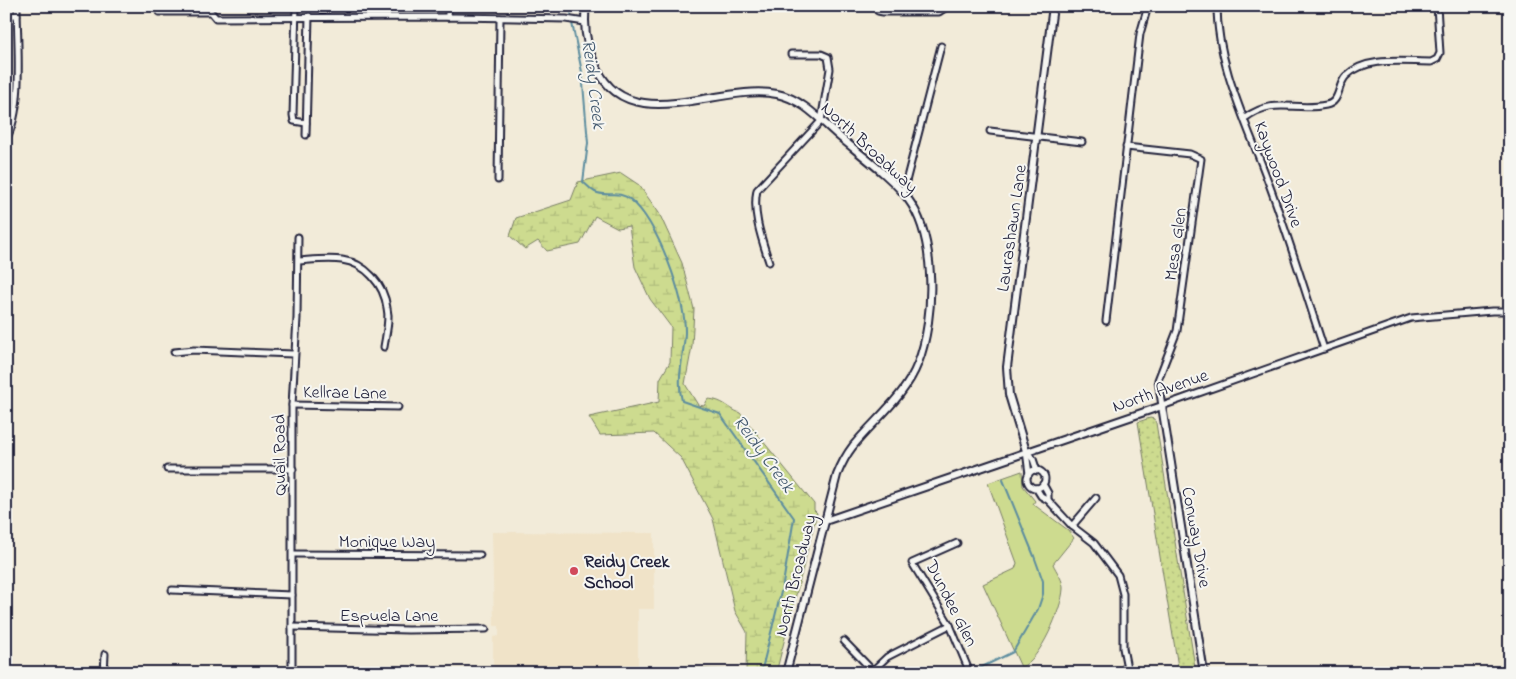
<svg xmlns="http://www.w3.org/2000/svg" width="1516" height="679" viewBox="0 0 1516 679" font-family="'Indie Flower',sans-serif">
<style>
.built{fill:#f0e3c8}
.green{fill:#cddb8f;stroke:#787e65}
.wetland{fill:url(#wetland-marsh);stroke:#787e65}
.park{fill:url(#park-dots);stroke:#787e65}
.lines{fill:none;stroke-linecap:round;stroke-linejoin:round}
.stream{stroke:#5d8d9f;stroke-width:2}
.minor-casing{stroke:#22223b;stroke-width:9}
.tertiary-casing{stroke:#22223b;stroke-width:10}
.minor{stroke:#f6f6f2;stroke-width:5}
.tertiary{stroke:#f6f6f2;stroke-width:6}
.poi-dot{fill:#d1495b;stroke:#f6f6f2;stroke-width:2}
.labels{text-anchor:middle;stroke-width:4;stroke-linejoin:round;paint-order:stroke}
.street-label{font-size:18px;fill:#22223b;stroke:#f6f6f2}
.poi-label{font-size:18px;font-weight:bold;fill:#22223b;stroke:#f6f6f2;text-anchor:start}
.water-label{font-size:19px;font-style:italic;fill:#40576d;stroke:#f6f6f2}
</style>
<defs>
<pattern id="wetland-marsh" width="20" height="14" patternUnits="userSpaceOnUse" patternTransform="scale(1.25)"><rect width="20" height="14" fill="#cddb8f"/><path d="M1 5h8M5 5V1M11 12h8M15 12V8" fill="none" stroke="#b0bc7c"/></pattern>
<pattern id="park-dots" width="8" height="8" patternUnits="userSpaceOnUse" patternTransform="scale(1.25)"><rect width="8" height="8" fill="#cddb8f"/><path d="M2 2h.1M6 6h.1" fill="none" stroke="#b0bc7c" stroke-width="1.8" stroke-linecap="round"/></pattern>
</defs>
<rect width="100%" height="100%" fill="#f2ebd9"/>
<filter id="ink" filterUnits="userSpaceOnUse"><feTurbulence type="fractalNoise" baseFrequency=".02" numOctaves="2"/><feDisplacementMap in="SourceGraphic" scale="10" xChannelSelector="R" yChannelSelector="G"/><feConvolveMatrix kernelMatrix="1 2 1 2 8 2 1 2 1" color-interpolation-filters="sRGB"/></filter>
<g filter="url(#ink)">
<polygon class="built" points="492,532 654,533 654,609 638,609 638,673 493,673 493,637 499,636 499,626 494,626"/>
<path class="green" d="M1022,471L1023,486L1035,501L1033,504L1068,530L1074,538L1053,564C1056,571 1064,581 1063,589C1062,608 1040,661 1021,667L983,584L1015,569L1017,563L988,483Z"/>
<path class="wetland" d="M621,173L639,185L659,213L682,263L694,309L692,346L685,384L698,405L704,406L708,399C724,400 727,408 740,413L814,504V510L817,513L776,673H667L679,668L746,671L747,632L735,611L713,519L681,458L654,433L600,435L589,417L659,402L660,379L670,362L671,327L650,299L635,267L629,226L618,228L595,216L580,244L547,251L538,241L525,249L510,236L516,218L571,200L578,182Z"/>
<polygon class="park" points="1150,418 1154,419 1156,423 1196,673 1179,673 1138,422"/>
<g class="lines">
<g class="stream">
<polyline points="570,6 571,14"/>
<path d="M572,23L582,72L588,143L583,182C587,185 591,190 595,192C607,198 618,189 631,200C657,221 686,299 685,333C684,355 676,379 682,401L720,414L794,518L783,584L761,673"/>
<polyline points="980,668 1013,652 1038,609 1043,594 1043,581 1034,556 1003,480"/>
</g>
<defs>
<g id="minor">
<polyline points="296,6 293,115 294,121 306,123"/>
<polyline points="448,6 448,17"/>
<polyline points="878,6 878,11 883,12 939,12 948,6"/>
<path d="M1217,6C1217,66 1249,128 1269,184C1289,238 1306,294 1324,349"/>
<polyline points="159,12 211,12 216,18 455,17 566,19 585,22"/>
<polyline points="6,15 17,15"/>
<path d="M1245,118C1275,96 1294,112 1326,105C1341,102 1337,85 1346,76C1366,56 1405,62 1431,62L1437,59L1440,53L1437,6"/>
<polyline points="990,131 1082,142"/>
<polyline points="306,135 309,16"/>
<path d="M6,139C24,110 17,42 17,6"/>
<polyline points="1126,147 1190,154 1201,159 1177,331 1158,380 1162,406 1411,318 1492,311 1510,311"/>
<polyline points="498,180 500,18"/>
<polyline points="903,193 941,46"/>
<path d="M299,261C313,260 328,258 342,260C365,263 384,284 387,308C390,320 386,334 384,347"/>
<path d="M769,262C762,240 752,213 757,190L821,121L830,69L828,57L821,54H791"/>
<polyline points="1106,321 1140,34 1148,6"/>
<polyline points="174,352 194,350 293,354"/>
<polyline points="292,405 398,407"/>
<polyline points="1026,451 1029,474"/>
<polyline points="1026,451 1033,459 1037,471"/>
<polyline points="167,469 293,469"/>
<circle cx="1036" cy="479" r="9"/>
<polyline points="1043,484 1048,493 1048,500"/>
<polyline points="1036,488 1041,496 1048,500 1072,526 1094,543 1118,575 1123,594 1123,648 1128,673"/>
<polyline points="1072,526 1096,498"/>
<polyline points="957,543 912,563 950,625 970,673"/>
<polyline points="293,554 480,555"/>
<polyline points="172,590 292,595"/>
<polyline points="292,627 408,630 486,629"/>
<polyline points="844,641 872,670"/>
<polyline points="104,673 105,654"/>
<polyline points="292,673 292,405 297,318 298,237"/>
<polyline points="870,673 887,657 950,625"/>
</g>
<g id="tertiary">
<path d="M586,6C583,28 587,49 597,68C629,138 721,82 777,94C803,99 822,122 841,138C860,154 895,180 908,199C937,238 935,320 918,363C905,397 875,419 853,446C846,455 841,465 837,475L786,673"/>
<polyline points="1026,451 1009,395 1007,367 1053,6"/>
<polyline points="825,521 1162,406 1204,673"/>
</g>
</defs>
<use href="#minor" class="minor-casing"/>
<use href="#tertiary" class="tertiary-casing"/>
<use href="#minor" class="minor"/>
<use href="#tertiary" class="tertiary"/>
</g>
</g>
<circle class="poi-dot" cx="574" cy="571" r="5"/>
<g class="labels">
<g class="street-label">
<text transform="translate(870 147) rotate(43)" y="6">North Broadway</text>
<text transform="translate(1279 174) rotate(70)" y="6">Kaywood Drive</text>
<text transform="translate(1011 228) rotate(-82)" y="6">Laurashawn Lane</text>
<text transform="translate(1175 244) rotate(-82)" y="6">Mesa Glen</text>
<text transform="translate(1160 390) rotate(-19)" y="6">North Avenue</text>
<text transform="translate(345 392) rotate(1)" y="6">Kellrae Lane</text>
<text transform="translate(279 455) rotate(-91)" y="6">Quail Road</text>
<text transform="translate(1197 537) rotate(80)" y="6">Conway Drive</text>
<text x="387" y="547">Monique Way</text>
<text transform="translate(795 575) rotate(-76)" y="6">North Broadway</text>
<text transform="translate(952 603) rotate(63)" y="6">Dundee Glen</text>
<text x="389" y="621">Espuela Lane</text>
</g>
<g class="poi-label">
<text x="584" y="567">Reidy Creek<tspan x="584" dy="21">School</tspan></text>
</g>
<g class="water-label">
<text transform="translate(595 84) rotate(83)" y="7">Reidy Creek</text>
<text transform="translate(765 453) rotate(54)" y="7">Reidy Creek</text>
</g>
</g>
<rect width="1516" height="679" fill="none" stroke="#f6f6f2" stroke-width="25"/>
<rect x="12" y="12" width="1491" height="654" fill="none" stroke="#22223b" stroke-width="2" filter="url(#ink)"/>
</svg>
